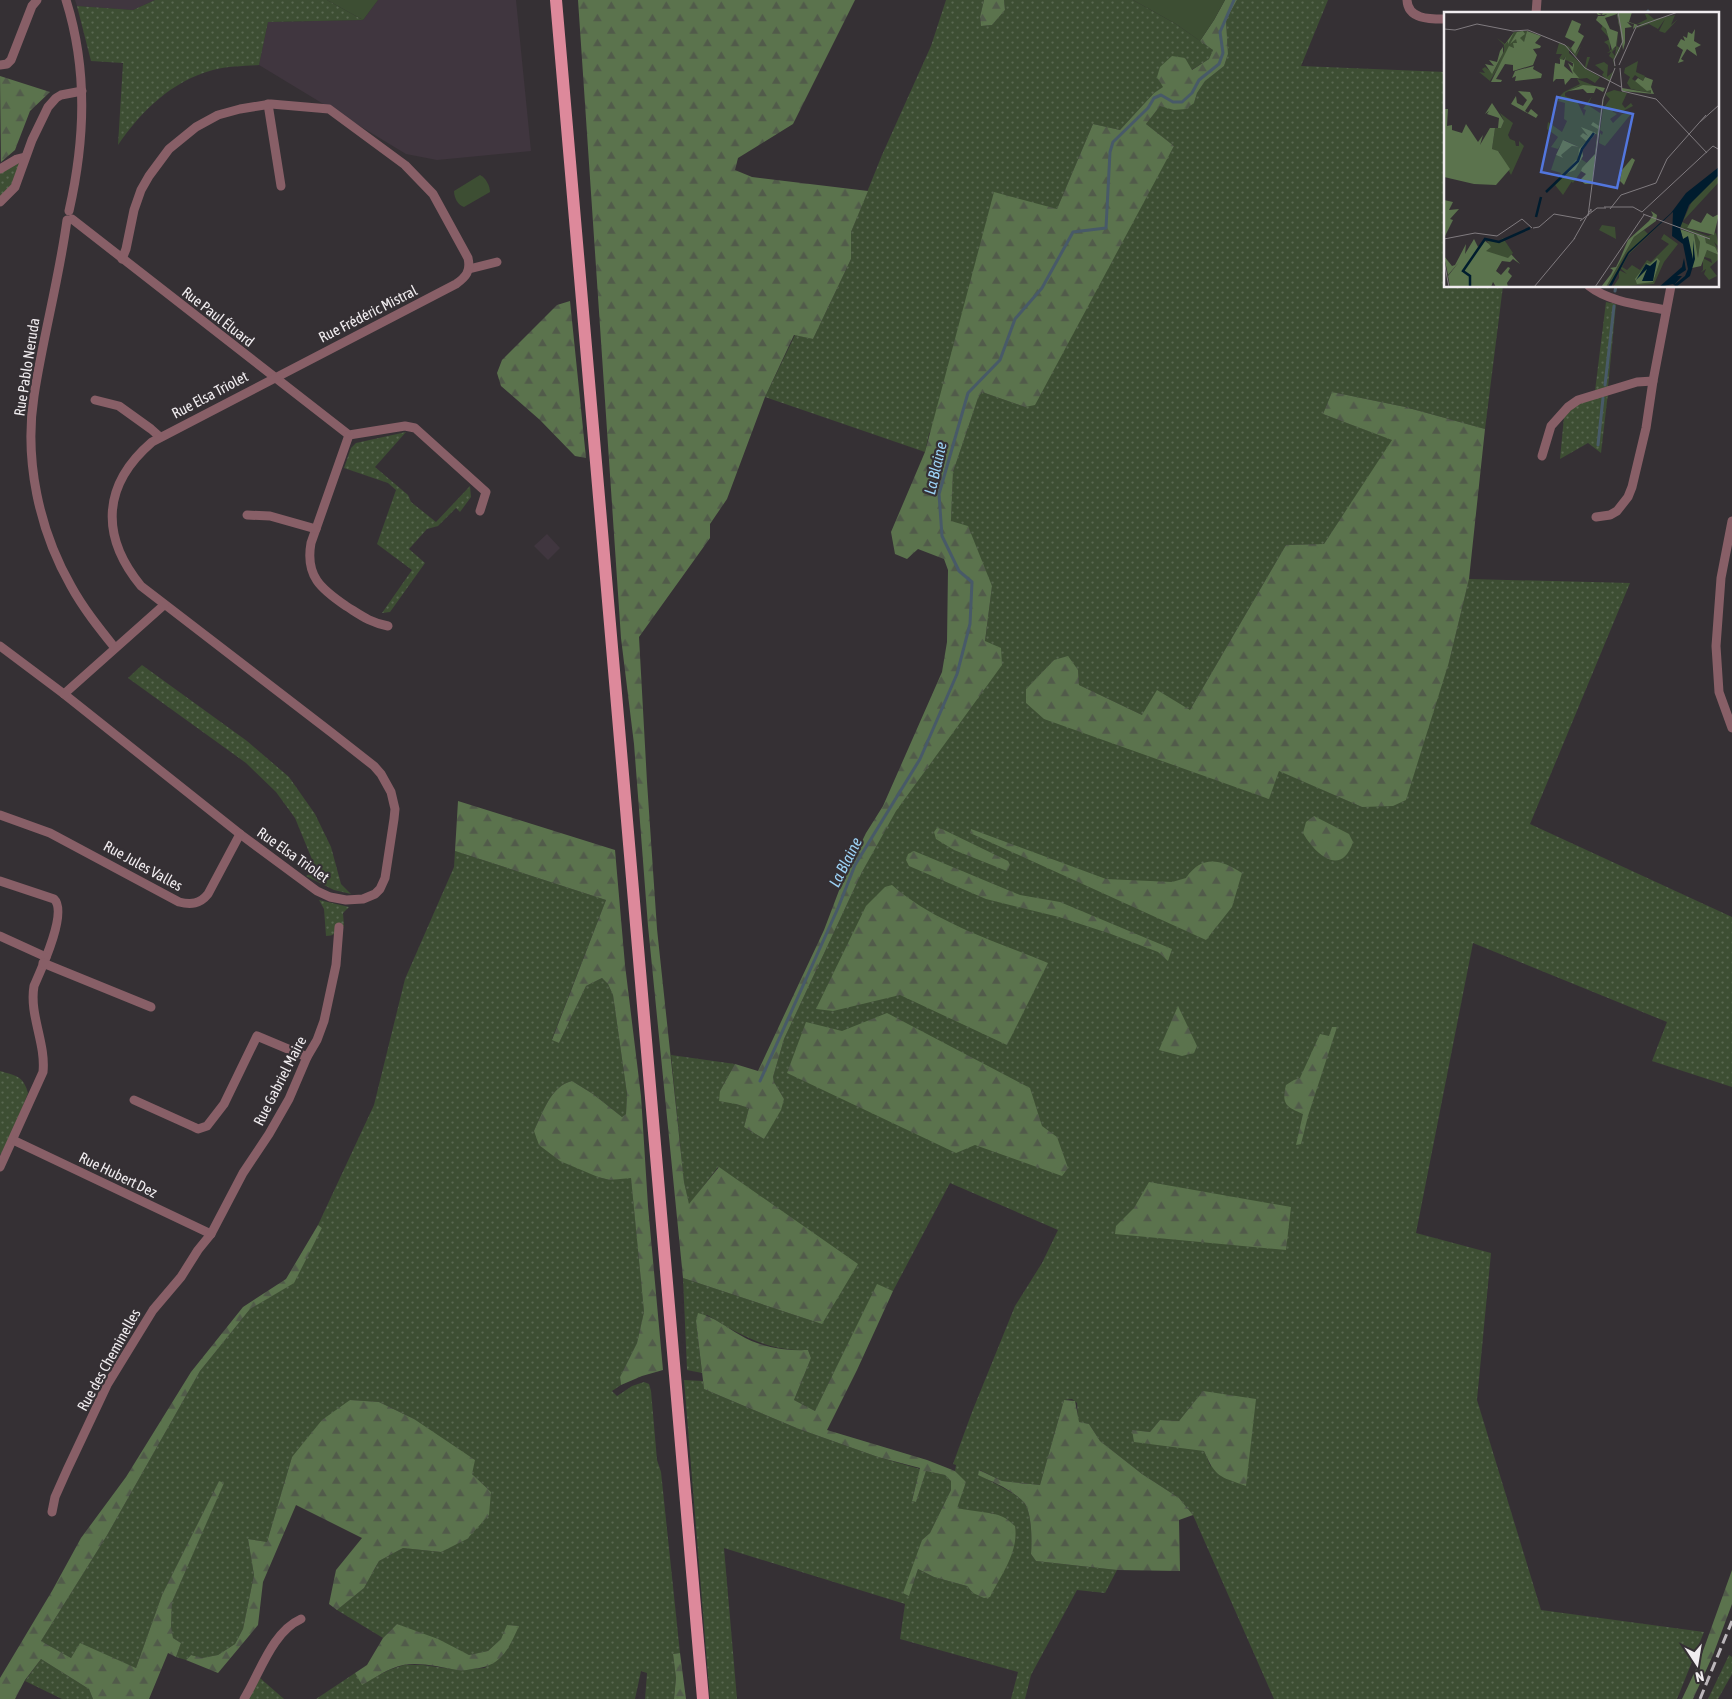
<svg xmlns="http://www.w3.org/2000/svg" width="1732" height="1699" viewBox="0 0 1732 1699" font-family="'Asap Condensed',sans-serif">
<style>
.built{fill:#40363f}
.grass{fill:url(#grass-dots);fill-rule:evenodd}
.forest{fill:url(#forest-firs)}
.park{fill:#3d4e33}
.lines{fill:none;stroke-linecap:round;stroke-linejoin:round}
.stream{stroke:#485a68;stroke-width:3}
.street{stroke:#885f67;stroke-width:9}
.primary{stroke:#dd899b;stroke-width:12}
.rail{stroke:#bcb7bb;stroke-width:3;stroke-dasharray:10 5;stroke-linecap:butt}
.labels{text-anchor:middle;stroke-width:4.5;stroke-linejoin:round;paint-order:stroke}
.street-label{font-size:15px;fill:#f0ecef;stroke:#353034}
.water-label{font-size:16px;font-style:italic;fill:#9cd2f6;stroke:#353034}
.inset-river{fill:none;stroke:#001c2e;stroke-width:2.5}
.inset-road{fill:none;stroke:#807b7f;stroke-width:1}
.view{fill:#5276de;fill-opacity:0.15;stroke:#5276de;stroke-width:2.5}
.inset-edge{fill:none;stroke:#f0ecef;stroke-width:2.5}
</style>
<defs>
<pattern id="grass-dots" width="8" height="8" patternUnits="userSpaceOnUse" patternTransform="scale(1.25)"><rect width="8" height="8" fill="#3d4e33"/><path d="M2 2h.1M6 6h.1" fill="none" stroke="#596851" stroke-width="1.8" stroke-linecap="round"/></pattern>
<pattern id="forest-firs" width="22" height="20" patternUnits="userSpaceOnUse" patternTransform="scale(1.25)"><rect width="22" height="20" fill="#5b734d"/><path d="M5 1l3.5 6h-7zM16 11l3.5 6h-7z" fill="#515b4a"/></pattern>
</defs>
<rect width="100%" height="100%" fill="#353034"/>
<g class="built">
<polygon points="75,0 155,0 133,10 77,6"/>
<polygon points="378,0 516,0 531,151 437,160 406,154 259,65 268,22 363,20"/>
<polygon points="547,534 560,548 548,560 534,546"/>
</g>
<g class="grass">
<path d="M155,0H327L363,20L268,22L259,65C244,66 228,66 213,70C172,81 141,111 118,145L123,63L91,61L77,6L133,10Z"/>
<polygon points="946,0 984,0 980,17 981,26 992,25 1005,10 1004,0 1133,0 1176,24 1213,50 1209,59 1154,93 1120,130 1093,124 1057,209 929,434 925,452 765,397 795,335 813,339 851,259 851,232 882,155 931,46"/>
<path d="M1237,0H1328L1301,66L1446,72V286H1503L1485,429L1405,407L1332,392L1323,414L1393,440L1324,544L1286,545L1190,710L1142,715L1079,685L1078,670L1054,660L1026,689L1269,798L1278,770L1362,807L1449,662L1469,579L1630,583L1530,824L1732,917V1087L1652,1061L1667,1022L1473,943L1416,1233L1491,1253L1477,1400L1541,1610L1704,1632L1677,1699H1274L1193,1515L1179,1498L1142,1474L1100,1441L1089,1424L1078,1422L1077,1403L1072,1399L1064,1400L1040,1485L1002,1481L980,1470L978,1474C989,1481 1019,1494 1025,1504C1032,1514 1032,1542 1031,1554L1036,1561L1117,1570L1105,1593L1077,1590L1031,1675L1025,1699H1011L1018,1672L900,1639L905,1604L724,1548L737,1699H710L684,1380L703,1381L704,1389L799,1429L878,1457L920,1469L912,1500L916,1502L926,1471L945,1475L951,1481V1490L930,1533L922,1540L909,1596L918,1569L934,1577L967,1586L973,1593L995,1514L976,1512L956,1508L965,1482L955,1471L956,1465L953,1464L972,1412L1015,1306L1042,1263L1058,1230L950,1183L893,1291L877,1285L815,1411L794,1400L811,1358L808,1350C769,1352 740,1335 707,1315L696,1321L702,1373L687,1370L683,1278L822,1324L718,1167L689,1205L684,1182L671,1055L735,1064L720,1091L736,1104L749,1108L744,1127L764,1139L784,1099L774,1082L773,1077L784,1039L862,872L985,642L992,586L951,521L953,472L978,398L982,392L1025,407L1174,146L1146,124L1160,106L1194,103L1197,93L1205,81L1224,66L1228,54L1226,20ZM1203,1391L1211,1467L1204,1451L1132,1430L1150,1432L1160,1420L1179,1421Z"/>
<polygon points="18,163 20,164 13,183 0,197 0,173"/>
<polygon points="1606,302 1616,304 1608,387 1595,391"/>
<polygon points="1608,393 1601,453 1588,443 1560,459 1564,417 1576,405"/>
<polygon points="406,432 375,467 408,495 411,502 436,522 470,486 471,497 460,512 456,508 438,526 427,529 409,549 425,563 390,612 382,613 412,570 377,544 396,490 388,483 344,468 351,448 356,443"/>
<polygon points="142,665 247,741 289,777 315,814 331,847 341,884 351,894 334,890 306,876 316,869 295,818 276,792 246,763 128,678"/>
<path d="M455,851L606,900L552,1039L559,1043L586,986L602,978L608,984L613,995L627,1094L626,1114L622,1117L593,1094L572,1081C551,1086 543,1112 534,1131L598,1177L610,1180L631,1177L644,1312L637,1343L620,1377L621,1385L612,1391L617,1396L632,1386L644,1382L649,1384L651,1391L657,1460L661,1472L680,1653L673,1654L676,1678L674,1699H645L647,1673L641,1671L635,1699H316L355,1673L362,1684L389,1670L404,1665H423L459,1670L485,1668L519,1626L508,1625L501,1639L488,1651L469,1655L397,1624L383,1638L337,1610L364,1588L379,1561L403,1548L441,1552L491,1492L414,1419L379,1402L350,1400L292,1457L267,1542L248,1539L254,1575L243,1629L235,1644L218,1655L202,1658L191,1655L186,1660L176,1657L181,1643L173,1638L171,1626L172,1602L223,1484L219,1481L162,1595L136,1668L80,1644L71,1658L41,1641L106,1537L200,1371L250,1309L293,1283L322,1228L318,1225L374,1105L405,979L454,867Z"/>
<path d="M319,900L349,907L343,913L344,926H337C336,933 334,936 326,936L324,909Z"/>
<path d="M0,1071C16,1076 23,1075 28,1093L10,1140L0,1155Z"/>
<polygon points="1729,1655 1732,1657 1732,1674 1718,1699 1708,1699"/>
<polygon points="41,1659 89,1689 93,1699 62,1699 25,1681"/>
<polygon points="260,1678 284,1699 248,1699"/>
</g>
<g class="forest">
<polygon points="578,0 855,0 793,124 738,158 735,170 752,177 868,191 851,232 851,259 813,339 794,335 765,397 727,499 710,524 710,538 639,637 647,782 657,929 684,1182 689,1204 719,1167 858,1264 822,1324 683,1278 648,926 634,744 621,638"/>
<polygon points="984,0 1004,0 1005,10 992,25 981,26 980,17"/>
<polygon points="1225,0 1237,0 1226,20 1228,54 1224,66 1205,81 1197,93 1194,103 1186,109 1174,110 1160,106 1146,124 1174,146 1035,405 1025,407 982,392 978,398 953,472 951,521 968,526 992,586 985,641 1001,648 1002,665 896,811 862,872 784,1039 773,1077 774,1082 784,1099 781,1110 764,1139 744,1127 749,1108 736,1104 719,1101 720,1091 735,1064 758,1071 824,930 843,880 866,833 883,806 942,672 947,642 948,570 944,559 918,549 907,559 895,554 891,532 925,452 994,192 1057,209 1093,124 1120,130 1154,93 1163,87 1157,77 1160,67 1172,56 1185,58 1192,70 1209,59 1213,50 1200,41 1214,20"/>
<polygon points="0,76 50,92 30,111 15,150 1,162"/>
<polygon points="570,301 586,458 575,456 540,420 501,386 497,373 502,360 557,305"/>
<polygon points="1332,392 1405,407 1485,429 1469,579 1449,662 1406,800 1393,806 1362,807 1279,771 1269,799 1044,719 1026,703 1026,689 1054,660 1068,656 1078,670 1079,685 1142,715 1157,690 1190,710 1286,545 1324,544 1392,440 1323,414"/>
<path d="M458,801L615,850L625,965L641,1096L648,1206L663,1370L642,1376L621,1385L620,1377L637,1343L644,1312L631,1178L610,1180L598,1177L560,1161L539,1145L534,1131C543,1112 551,1086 572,1081L593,1094L622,1117L626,1114L627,1094L613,995L608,984L602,978L586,986L559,1043L552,1040L606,900L455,851Z"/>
<path d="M1314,816L1349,834L1353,842C1341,878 1315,854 1303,833L1306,822Z"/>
<polygon points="937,828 942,829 1008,861 1010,865 1007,871 954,850 936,839 934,832"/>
<path d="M971,829L1106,879L1172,882L1186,878C1202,855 1220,859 1242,873L1232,907L1206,940L970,833Z"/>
<polygon points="914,851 1020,895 1060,902 1172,949 1168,961 1158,952 1111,934 1059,917 986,899 909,866 906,860 908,854"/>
<path d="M892,885C935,923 995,941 1048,963L1007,1045L900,995L833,1011L816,1009L866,906L885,887Z"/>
<polygon points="1178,1006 1197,1046 1194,1053 1182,1056 1159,1050"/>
<polygon points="887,1013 1030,1088 1042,1126 1057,1137 1068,1168 1062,1176 975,1145 956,1153 787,1073 806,1022 842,1031"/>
<path d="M1332,1027H1337L1308,1116L1301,1144L1296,1145L1303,1114C1287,1107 1281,1105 1286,1085L1294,1080L1300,1078L1320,1034L1329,1036Z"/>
<polygon points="1149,1182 1291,1207 1286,1250 1115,1234 1116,1226 1134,1208"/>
<polygon points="318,1225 322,1228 294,1283 250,1309 200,1371 106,1537 41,1641 71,1658 80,1643 136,1668 162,1595 219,1481 224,1483 172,1602 171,1626 173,1638 181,1643 176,1657 168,1653 149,1699 93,1699 89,1689 41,1659 25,1680 15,1699 0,1699 0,1678 52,1591 81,1538 126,1477 191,1372 243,1307 286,1279"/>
<path d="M877,1284L893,1291L857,1370L827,1430L927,1460L955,1471L966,1482L957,1508C969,1511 996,1512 1005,1518C1009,1520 1012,1524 1015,1526C1019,1552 1001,1575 990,1597L984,1598L973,1593L967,1586L934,1577L918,1569L909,1596L903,1593L922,1540L930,1533L951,1490V1481L945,1475L926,1471L916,1502L912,1501L920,1468L878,1457L799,1429L704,1389L696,1321L698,1313C714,1317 726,1327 740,1335C760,1347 785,1351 808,1350L811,1358L794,1400L815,1411Z"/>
<path d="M1203,1391L1256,1399L1246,1486C1219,1476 1216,1478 1204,1451L1134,1442L1132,1430L1150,1432L1160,1420L1179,1421Z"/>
<polygon points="350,1400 379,1402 414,1419 475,1460 472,1474 491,1492 489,1515 467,1539 441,1552 403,1548 379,1561 364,1588 337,1610 329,1604 336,1570 362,1538 296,1505 263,1582 258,1625 218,1673 186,1660 191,1655 202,1658 218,1655 235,1644 243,1629 254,1575 248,1539 267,1542 292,1457 322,1420"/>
<path d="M1064,1400L1075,1401L1079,1422L1089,1424L1100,1441L1142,1474L1179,1498L1193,1515L1179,1520L1180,1571L1117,1570L1036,1561L1031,1554C1032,1542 1032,1514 1025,1504C1017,1492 991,1481 978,1475L979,1470L1002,1481L1040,1485Z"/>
<polygon points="1732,1570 1732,1604 1713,1655 1693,1699 1682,1699 1698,1665"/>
<path d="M397,1624L438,1639L469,1655L488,1651L501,1639L507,1625L519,1626C508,1650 501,1667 472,1669C467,1670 462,1671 457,1670C439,1667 421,1662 403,1665C388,1668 375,1678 362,1685L355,1673L367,1665L383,1638Z"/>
<polygon points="680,1653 686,1699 674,1699 676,1678 673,1654"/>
</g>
<g class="park">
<polygon points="327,0 378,0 363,20"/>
<polygon points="1133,0 1225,0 1214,20 1200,41 1176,24"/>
<path d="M480,175C486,178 490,186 490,192L464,207C458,205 454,198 454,191Z"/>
</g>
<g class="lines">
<g class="stream">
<polyline points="1647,14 1648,11"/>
<polyline points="1615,291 1616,286"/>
<polyline points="1605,385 1614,306"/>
<polyline points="1598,445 1603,398"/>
<polyline points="760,1081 838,908 855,865 920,759 957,674 970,624 972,582 959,571 942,536 939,494 968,393 1000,360 1015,319 1042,288 1073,232 1106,228 1110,152 1113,142 1148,108 1154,98 1161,95 1173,102 1182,102 1192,93 1199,80 1219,64 1223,53 1220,32 1234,0"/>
</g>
<g class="street">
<path d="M66,0C88,70 85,140 69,211"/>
<path d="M1407,0C1408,20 1431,19 1446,19"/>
<polyline points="1536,14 1537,0"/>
<polyline points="0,65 7,64 11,60 32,6 37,0"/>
<polyline points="268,104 281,186"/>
<polyline points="0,169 17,159 25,157"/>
<polyline points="0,202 15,187 32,140 48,107 56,98 61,95 82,91"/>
<polyline points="72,219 349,435 405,426 415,428 486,492 480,511"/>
<path d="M67,220C59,279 43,337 34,396C24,460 39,530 71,586C83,608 99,628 115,648"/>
<polyline points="469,269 497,262"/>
<path d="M1589,286C1609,302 1641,305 1666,310"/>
<polyline points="95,400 119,406 151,429 160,437"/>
<path d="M349,435L311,543C305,576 321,589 346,606C362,616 369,622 388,626"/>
<polyline points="1542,456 1551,426 1568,407 1578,400 1637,382 1653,381"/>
<polyline points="247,515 270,516 316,529"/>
<polyline points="1596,517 1610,515 1617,511 1628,497 1632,487 1646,428 1653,381 1671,286"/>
<polyline points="1732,521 1721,578 1716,646 1719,692 1732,728"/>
<path d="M0,646L64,694L240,834L317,891L330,897L346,900L363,899L375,894L380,889L385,878L394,819L395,809L391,792L381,774L374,766L332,733L141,586C100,536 102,485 152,442L456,284C466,277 471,271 468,258L433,194L405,165L329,109L271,104L240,109L218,115L196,127L169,149L149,176L141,190L134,210L126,249L122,259"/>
<polyline points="64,694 164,605"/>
<path d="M0,815L50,833L179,902C191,905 200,904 208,894L240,834"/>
<path d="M0,881L54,899C68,912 41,970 34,986C29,1015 46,1043 43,1072L0,1167"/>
<polyline points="0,936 46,957"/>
<polyline points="43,963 151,1007"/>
<polyline points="134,1100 194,1127 198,1129 207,1126 224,1104 257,1036 307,1057"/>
<polyline points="13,1140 211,1234"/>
<polyline points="52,1512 55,1497 67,1470 107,1385 153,1310 181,1277 198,1250 211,1234 243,1173 269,1134 289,1099 307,1057 317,1040 324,1021 336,965 339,927"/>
<path d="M244,1699C260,1673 272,1632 301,1619"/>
</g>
<polyline class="primary" points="556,0 703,1699"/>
<polyline class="rail" points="1700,1699 1732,1621"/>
</g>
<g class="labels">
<g class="street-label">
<text transform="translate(368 314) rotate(-27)" y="5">Rue Frédéric Mistral</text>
<text transform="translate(218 317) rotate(38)" y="5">Rue Paul Éluard</text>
<text transform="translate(27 367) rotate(-81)" y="5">Rue Pablo Neruda</text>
<text transform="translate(210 395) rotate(-28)" y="5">Rue Elsa Triolet</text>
<text transform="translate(293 855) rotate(35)" y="5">Rue Elsa Triolet</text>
<text transform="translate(143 866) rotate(29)" y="5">Rue Jules Valles</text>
<text transform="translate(280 1081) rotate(-63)" y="5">Rue Gabriel Maire</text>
<text transform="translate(118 1175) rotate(26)" y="5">Rue Hubert Dez</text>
<text transform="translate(109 1360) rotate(-61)" y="5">Rue des Cheminelles</text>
</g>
<g class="water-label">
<text transform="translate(935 468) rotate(-77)" y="6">La Blaine</text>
<text transform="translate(845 862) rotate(-63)" y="6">La Blaine</text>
</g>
</g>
<g transform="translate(1444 12)">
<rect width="275" height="275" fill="#353034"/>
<path d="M201,2H204L210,7L231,3L227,13L234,7L221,21L215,19L221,7L214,17L205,12L191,17L197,12H193L203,7ZM159,12L166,27V38L172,36L168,40L171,44L174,20L173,34L176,36L178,27L176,39L170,48L171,58L165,70L158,63L160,60L151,53L160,50L164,53L163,65L171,58L169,47L165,44L167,40L163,41L166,39L164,33L160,30L166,27L157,17ZM83,19L79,35L66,36L46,69L35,60L41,61L38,57L41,55L49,61L60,39V33L53,26L61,32L70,20ZM115,31L124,34L127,36L129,38L131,42L137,34L132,45L125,36V41L141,55L143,45H146L142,57L156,65L151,71L143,66L134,67L128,59L129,50L121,48L122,44L118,49L115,47L118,42H112ZM194,49L192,60L201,64L199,69L191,63L188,67L207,78V81L187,77L183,71L186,65L180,61L181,56ZM133,67L151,74H135L121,81V84L133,89L140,104L142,98L139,97L148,84L144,93L156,101L162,76L154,123L149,120L136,138L134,149L123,158L137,147L143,151L129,171L120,162L112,170L117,161L107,158L112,143L119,146L116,143L128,134L135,135L120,128L114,137L107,135L114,125L103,117L104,110L118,120L123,109L120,107L121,91L114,89L117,83L113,87L120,80L136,72ZM170,78L183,81L178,92L181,96L187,91L189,94L177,100L168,99L173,102L166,107L169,111L178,102H187L161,134L155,131L156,121L158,123L159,120L156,118L159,97L166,87L162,83L161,88L162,81ZM56,101L69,111L64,123L66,127L71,129L72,134H75V129L80,134L67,163L55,140L48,137L51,116H57L60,109ZM220,209L184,243L178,255L183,258L188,253L196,258L203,248L207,250L225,232L217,227L220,222L234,232L220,250L210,272L169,275L175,266V258L183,262L176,256L184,242ZM211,248L216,249L209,270L191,269L204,251L206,253ZM238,210L245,213L243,216L239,215L264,224L272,221L275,235L270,230L275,240L262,231L261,225L253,222L256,230L254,246L250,222L236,216ZM200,218L204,222L182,242L167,271L162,275L190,225ZM263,238L275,243V247L266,255L273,264L265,268L260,262L262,257L256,261L259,258V246L268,251L267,247L258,244Z" fill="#3d4e33" fill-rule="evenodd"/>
<path d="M152,0L158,3L159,0H173L174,3L176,19L173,2L161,6L166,17L174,20L172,34L168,38L162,17L152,8L154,4H160L163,2L159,3H154ZM174,0H188L185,10L194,13L189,17L190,12L183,10L188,15L181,16V31L179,38ZM128,8L137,12L134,20L140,24L131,42L127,36L131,30L121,25ZM251,17L250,29L257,33L251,36L253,44L243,37L237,47L240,49L234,51L239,38L233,34L237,27L241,29L239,24L243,26L244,20L248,22ZM79,19L81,22L76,26L80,30L83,19L97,24L91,31L97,34L96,36L89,37L93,43L89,53L69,59V53L61,52L52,67L58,68L57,70H47L65,34L70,36L69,31H73L72,27L66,32L73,20ZM70,20L64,32V29L59,35V41L45,68L48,62L41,52L50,54L45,48L53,50L56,39ZM122,44L120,54L129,62L124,51L129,55V51L124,49L129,50L130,53L129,59L135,66H127L121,73L120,67H112L109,70L111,51L116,52V47L120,48ZM90,54L89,57L98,62L97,66L71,69L72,64L68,66L71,59ZM201,65L209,68L207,75L210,82L178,79V76L207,81V78L203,79L191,69L194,66L199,69ZM139,73L151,74L161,76L159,80L152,76L150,81H143L139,77L124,79ZM74,79L86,80L89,87L81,99L84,101L87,97L94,103L92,106L67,92L72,84L73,91L79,94L83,88ZM48,91L60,109L57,116H54L55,106L43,102L45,99L41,102ZM0,97H4L3,114L8,113V118L18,121L22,112L34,130L39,123L36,133L46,116H51L48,137L54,139L66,157L52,173L30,172L0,165ZM149,110L155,114L148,172H141L136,168L142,162L137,159L138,156L151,142L154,117L147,113ZM137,115L152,121L138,138L139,144L131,158L121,162L118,166L108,175L132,148L134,149L135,137L147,125L142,129L136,124L139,121L144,124ZM119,128L135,135L128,134L117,143L119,146L112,143ZM188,146L191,148L180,173L176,169L178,158ZM0,188L9,190L5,198L15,197L6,207L9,208L0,226ZM207,199L213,203L212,209L190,225L162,275H157L167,262L169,258L166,256L172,255L176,247L184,228L205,209L209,203ZM263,201L269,205L275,202L270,223L243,216L248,207L257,211ZM236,217L250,222L254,246L256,230L252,222L261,225L262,231L271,235L275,243L263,238L257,254L248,256L244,226L239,227ZM30,227L34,235L41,229L64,245L67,242L76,252L69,247L66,250L58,249L52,259L57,263L64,255L66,256L64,260L68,264L63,271L64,275H52L49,270L47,275H6L4,264L15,250L4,263L0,244L8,254L11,253L22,232L21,242ZM213,246L216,249L209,270L193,272L191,267L203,251L206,252Z" fill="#5b734d"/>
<path d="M121,163L128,169L119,183L111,173ZM275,163V170L239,209L248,189ZM158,213L171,215L172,227L155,218ZM59,226L69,241L64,246L42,239L47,235L42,227L54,230Z" fill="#3d4e33"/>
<path d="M275,155V163L245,193L236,216L239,227L244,224L249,247V228L251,247L246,264L232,275L229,272L215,275L238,255L240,246L242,258L233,264H238L230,273L241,264L244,257L239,232L228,224L229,200L185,241L167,275H164L184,240L227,201L242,181ZM213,248L209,269H198L203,257L192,268L202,252L206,254Z" fill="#001c2e"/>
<path class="inset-river" d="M102,180L134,149L138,137L150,121M92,205L97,185M26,275V264L19,259L41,227L55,230L86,216"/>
<path class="inset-road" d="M0,17L11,18L33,12L69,19L84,18L121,33L141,56L177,75M175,53L192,15L234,0M171,54L170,48L179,29L174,0M176,56L178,79L212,87L263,141M256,110L275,93M160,195H189L198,200M166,197L177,183L212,171L223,147L262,103M198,200L269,134L274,137M199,202L266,227M144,204L159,87L171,56M136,209L153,196H162M89,216L95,215L110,202L138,207M0,227L31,221L53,224L78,207L88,216M130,227L147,197V200M0,249L5,275M90,275L131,226M151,275L200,203"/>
<path class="view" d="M113,85L189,102L173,176L97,160Z"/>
<rect width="275" height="275" class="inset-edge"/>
</g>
<g transform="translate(1697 1664) rotate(168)" stroke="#353034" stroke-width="4" paint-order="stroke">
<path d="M0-4L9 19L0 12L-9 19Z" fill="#f0ecef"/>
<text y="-8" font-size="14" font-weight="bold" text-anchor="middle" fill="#f0ecef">N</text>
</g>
</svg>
